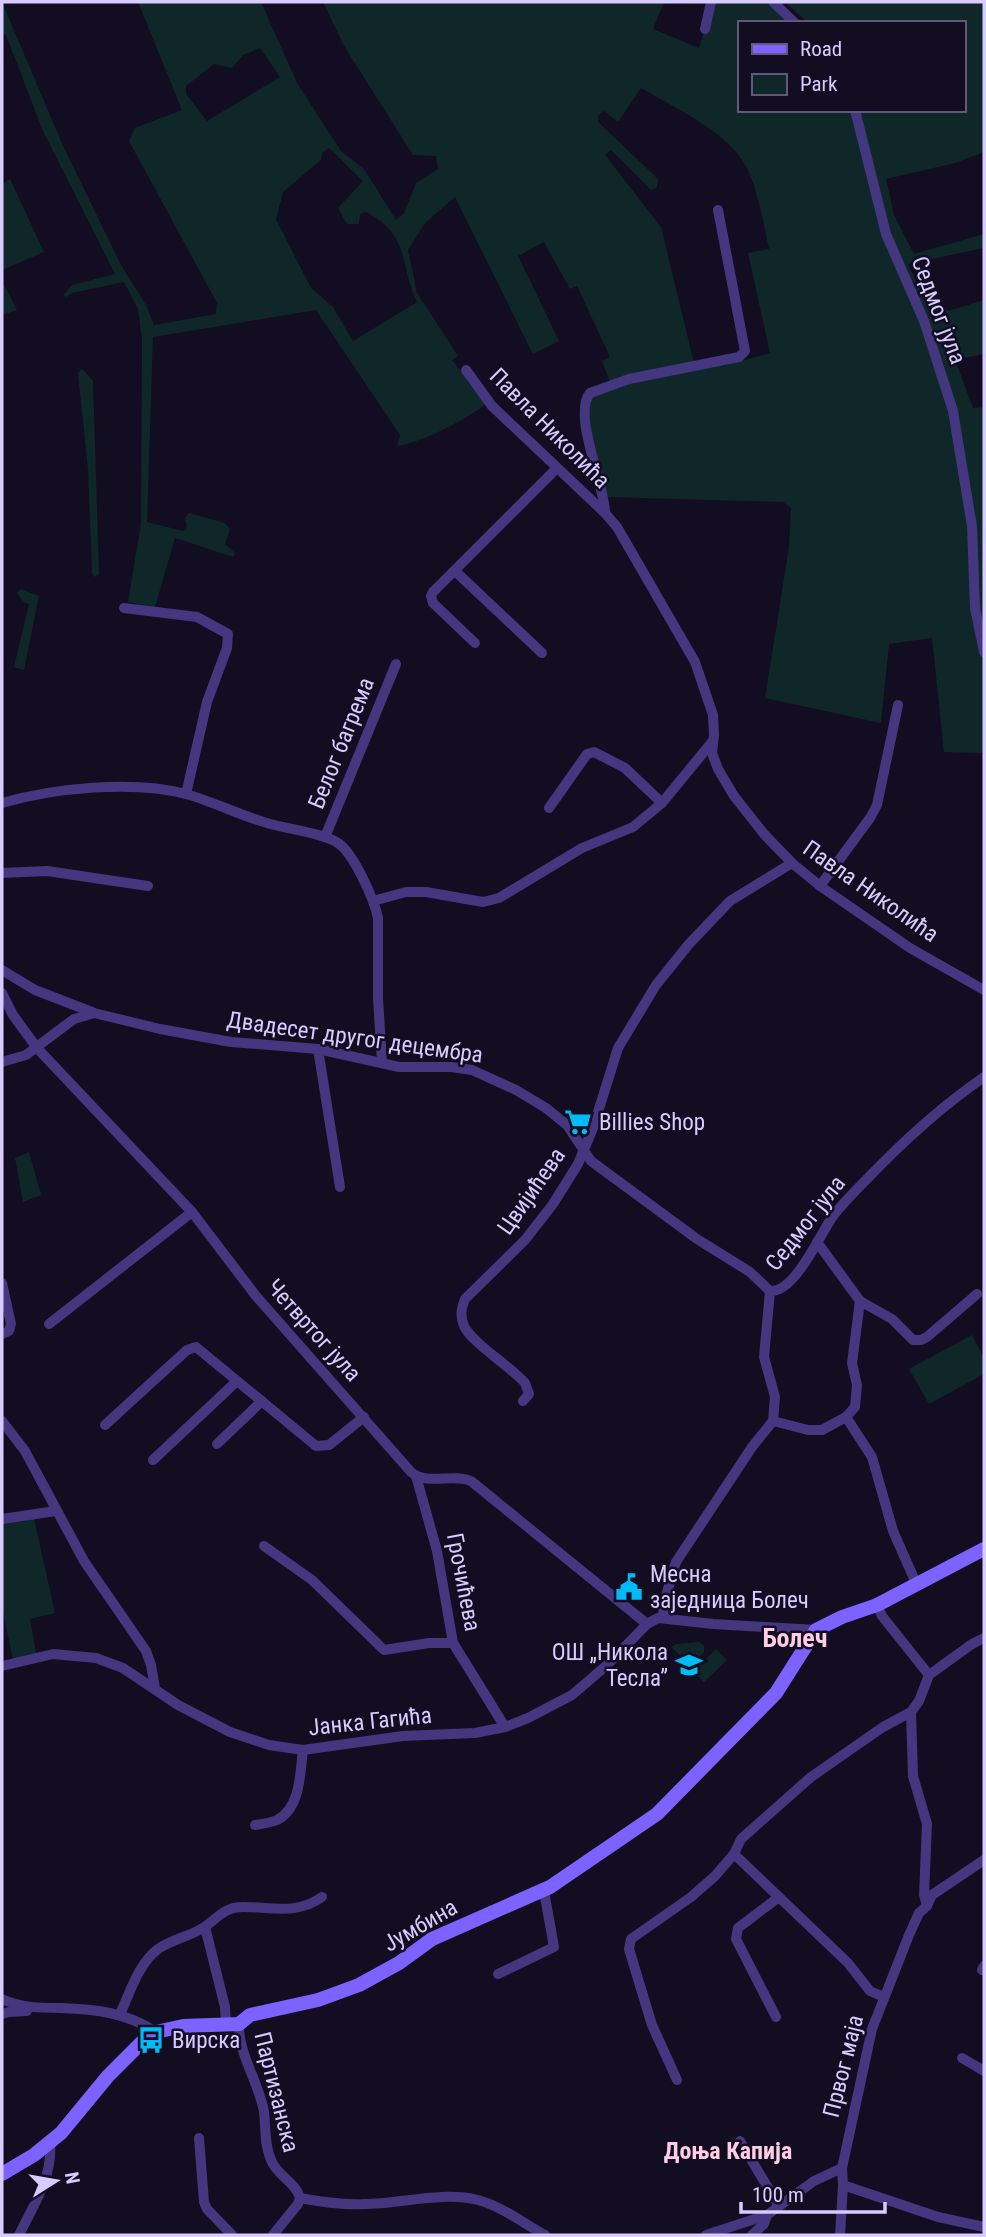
<svg xmlns="http://www.w3.org/2000/svg" width="986" height="2237" viewBox="0 0 986 2237" font-family="'Roboto Condensed',sans-serif">
<style>
.green{fill:#10272a;fill-rule:evenodd}
.lines{fill:none;stroke-linecap:round;stroke-linejoin:round}
.street{stroke:#44377f;stroke-width:10}
.secondary{stroke:#7c62ff;stroke-width:14}
.labels{text-anchor:middle;stroke-width:5;stroke-linejoin:round;paint-order:stroke}
.street-label{font-size:23px;fill:#d8cbff;stroke:#120d20}
.poi-label{font-size:23px;fill:#d8cbff;stroke:#120d20;text-anchor:start}
.neighbourhood-label{font-size:24px;font-weight:bold;fill:#ffcde6;stroke:#120d20}
.quarter-label{font-size:26px;font-weight:bold;fill:#ffcde6;stroke:#120d20}
</style>
<rect width="100%" height="100%" fill="#120d20"/>
<g class="green">
<path d="M2,2L63,146L122,267L146,305L154,325L216,314L217,303L129,141L135,128L182,110L138,2H261L297,83L341,151L364,169L396,220L404,213L416,183L438,169L436,156L413,155L344,46L323,2H664L653,29L699,48L713,2H768L789,23H739V110H963V23H808L785,2H984V152L955,163L886,179L894,215L914,254L984,234V248L908,264L918,286L932,284L936,303L948,311L984,300V354L958,359L957,365L973,408L984,407V753L944,752L932,638L889,644L881,723L765,698L789,547L791,508L783,502L607,497C601,471 581,418 593,394L612,387L602,361L610,357L577,286L570,289L544,242L518,256L559,341L533,354L455,197L425,223L408,250L417,293L458,356L452,360L486,404C465,420 423,442 397,446L400,435L316,310L153,337L147,522L183,531L187,526L185,518L189,513L225,523L230,529L225,544L235,553L233,557L175,538L155,607L128,602L141,524L142,339L138,309L124,282L72,293L67,297L63,295L72,285L115,274L43,131L6,35L2,33ZM260,48L280,77L207,121L186,94V86L214,64L232,68L243,55ZM641,88C675,108 731,133 748,170C758,192 764,225 769,249L748,253L770,353L722,366L694,363L661,227L605,155L611,150L651,190L657,187L658,179L598,122V116L604,111L618,122ZM329,148L363,181L338,208L347,224H359L360,214L366,212C411,235 399,265 417,302L353,341L333,307L311,288L276,219L283,192L321,160L322,153Z"/>
<polygon points="10,179 44,252 2,270 2,184"/>
<polygon points="2,281 17,310 2,315"/>
<polygon points="82,369 93,381 99,574 94,577 92,573 88,469 78,373"/>
<polygon points="21,589 39,596 24,670 14,667 29,604 24,602 17,593"/>
<polygon points="29,1152 41,1195 23,1202 15,1158"/>
<polygon points="972,1335 984,1358 984,1374 929,1404 909,1369"/>
<polygon points="33,1514 55,1613 30,1619 36,1653 13,1660 2,1607 2,1518"/>
<polygon points="699,1642 704,1646 704,1652 691,1665 671,1647 677,1644"/>
<polygon points="716,1649 727,1660 704,1682 693,1671"/>
</g>
<g class="lines">
<g class="street">
<polyline points="773,2 795,23"/>
<polyline points="705,29 711,2"/>
<polyline points="855,110 886,234 924,321 953,411 972,526 975,608 984,652"/>
<polyline points="466,370 492,406 605,513 617,527 695,662 713,715 714,735 712,753 718,769 734,796 764,834 792,863 820,886 910,948 984,990"/>
<path d="M605,513C605,485 572,415 590,393L629,379L739,357L745,351L718,210"/>
<polyline points="455,571 542,653"/>
<polyline points="124,608 197,617 228,634 227,648 207,702 186,794"/>
<polyline points="475,643 433,603 431,596 433,592 557,468"/>
<path d="M2,803C54,788 133,780 186,794C214,802 239,815 267,823C286,829 323,833 338,843C354,854 374,899 378,918V998L382,1063"/>
<polyline points="549,808 587,754 594,752 625,768 662,803"/>
<polyline points="325,837 396,664"/>
<polyline points="2,873 47,871 148,886"/>
<polyline points="820,886 870,818 877,805 898,705"/>
<polyline points="373,901 406,892 426,892 483,902 499,898 582,848 633,827 662,803 712,742"/>
<polyline points="2,970 35,990 92,1012"/>
<path d="M2,993L13,1015L37,1048L192,1212L256,1296L411,1472C427,1486 452,1473 471,1481L647,1624"/>
<polyline points="318,1049 340,1187"/>
<polyline points="2,1062 26,1055 74,1019 94,1013 160,1029 231,1042 318,1049 399,1067 451,1067 472,1070 516,1090 546,1108 567,1125 591,1161 697,1239 750,1272 770,1291"/>
<polyline points="817,1242 860,1301 892,1319 913,1340 921,1340 927,1337 977,1294"/>
<polyline points="2,1283 11,1324 9,1331 2,1334"/>
<polyline points="49,1324 192,1212"/>
<path d="M523,1401L529,1394L525,1383C510,1366 472,1343 464,1326C460,1316 461,1309 465,1299L525,1240L553,1204L578,1164L593,1128L618,1048L656,985L689,944L730,901L792,863"/>
<polyline points="846,1417 872,1457 893,1531 916,1583"/>
<polyline points="2,1421 25,1451 84,1561 146,1651 151,1665 155,1688"/>
<polyline points="773,1421 808,1430 822,1430 846,1417 855,1407 857,1385 852,1363 860,1301"/>
<polyline points="105,1425 187,1350 196,1347 316,1446 329,1445 364,1417"/>
<polyline points="217,1444 262,1401"/>
<polyline points="153,1460 237,1381"/>
<polyline points="416,1476 437,1551 453,1643 505,1727"/>
<polyline points="2,1519 56,1511"/>
<polyline points="264,1546 312,1580 384,1650 429,1643 453,1643"/>
<polyline points="877,1605 882,1616 929,1675"/>
<path d="M664,1618L663,1606L676,1562L752,1447L773,1421L775,1397L764,1357L770,1291C795,1293 820,1234 833,1216C843,1203 855,1191 866,1180C904,1140 939,1108 984,1077"/>
<polyline points="2,1666 53,1654 96,1658 123,1668 178,1705 230,1732 269,1745 303,1750 403,1736 475,1733 505,1727 528,1718 572,1695 607,1665 647,1624 658,1618 713,1624 816,1630"/>
<polyline points="911,1712 913,1776 927,1824 924,1895 927,1906"/>
<path d="M255,1825C262,1824 270,1823 277,1820C301,1808 300,1772 303,1750"/>
<polyline points="734,1854 848,1963 870,1991 884,1997"/>
<polyline points="205,1927 225,2007 226,2024"/>
<polyline points="982,1970 984,1966"/>
<polyline points="498,1974 554,1947 544,1891"/>
<path d="M2,1999C21,2008 41,2008 61,2008C96,2009 127,2013 156,2032"/>
<polyline points="2,2014 9,2012 27,2011"/>
<path d="M120,2014C130,1993 138,1964 158,1949C172,1939 192,1936 206,1926C219,1916 226,1907 243,1907C272,1907 297,1915 322,1897"/>
<polyline points="776,2017 736,1939 738,1928 779,1897"/>
<path d="M239,2024C238,2054 259,2082 264,2112C266,2128 264,2144 271,2160C277,2176 295,2181 300,2198L298,2204L273,2235"/>
<polyline points="962,2058 984,2071"/>
<polyline points="677,2080 652,2025 629,1949 631,1939 691,1897 715,1876 734,1854 741,1839 811,1777 883,1727 911,1712 919,1701 929,1675 972,1644 984,1638"/>
<polyline points="199,2138 204,2202 207,2209 232,2235"/>
<polyline points="740,2141 779,2206"/>
<polyline points="842,2168 843,2185 938,2217 984,2227"/>
<path d="M300,2198C321,2202 343,2205 364,2204C401,2204 441,2191 478,2200C503,2207 523,2223 545,2235"/>
<path d="M19,2235C33,2206 53,2177 50,2143"/>
<polyline points="706,2235 767,2215 814,2181 842,2168 872,2029 909,1935 919,1913 927,1906 932,1895 984,1860"/>
<polyline points="752,2235 764,2224 767,2215"/>
<polyline points="840,2235 843,2185"/>
</g>
<polyline class="secondary" points="2,2174 34,2155 61,2133 108,2076 148,2036 156,2032 183,2026 239,2024 250,2015 318,2000 359,1985 399,1963 432,1939 550,1887 657,1814 776,1693 816,1630 842,1617 877,1605 984,1549"/>
</g>
<defs>
<symbol id="supermarket-bare" viewBox="-9 -9 18 18"><path d="M-6-5.5h2.5l.6 2H6L4.5 2H-2.5L-4.4-4H-6ZM-1.5 3.2a1.3 1.3 0 1 0 .1 0ZM3 3.2a1.3 1.3 0 1 0 .1 0Z" fill="#00bcf6" stroke="#120d20" stroke-width="2.5" paint-order="stroke"/></symbol>
<symbol id="civic-bare" viewBox="-9 -9 18 18"><path d="M-.6-6.5H3V-4.5H.6V-3L4-1V1h2V6H-6V1h2V-1L-.6-3ZM-1.2 2.5V6h2.4V2.5Z" fill="#00bcf6" stroke="#120d20" stroke-width="2.5" paint-order="stroke"/></symbol>
<symbol id="school-bare" viewBox="-9 -9 18 18"><path d="M0-5L7-2L0 1L-7-2ZM-4 1L0 2.5L4 1V4Q0 6-4 4Z" fill="#00bcf6" stroke="#120d20" stroke-width="2.5" paint-order="stroke"/></symbol>
<symbol id="bus-bare" viewBox="-9 -9 18 18"><path d="M-5-6H5V4H4V6H2V4H-2V6H-4V4H-5ZM-3.5-4V0h7V-4ZM-3.5 1.2v1.5H-2V1.2ZM2 1.2v1.5H3.5V1.2Z" fill="#00bcf6" stroke="#120d20" stroke-width="2.5" paint-order="stroke"/></symbol>
</defs>
<g fill-rule="evenodd">
<use href="#supermarket-bare" x="559" y="1103" width="38" height="38"/>
<use href="#civic-bare" x="610" y="1568" width="38" height="38"/>
<use href="#school-bare" x="670" y="1646" width="38" height="38"/>
<use href="#bus-bare" x="132" y="2021" width="38" height="38"/>
</g>
<g class="labels">
<g class="street-label">
<text transform="translate(939 310) rotate(69)" y="8">Седмог јула</text>
<text transform="translate(550 428) rotate(45)" y="8">Павла Николића</text>
<text transform="translate(341 743) rotate(-68)" y="8">Белог багрема</text>
<text transform="translate(871 891) rotate(35)" y="8">Павла Николића</text>
<text transform="translate(355 1037) rotate(8)" y="8">Двадесет другог децембра</text>
<text transform="translate(531 1191) rotate(-55)" y="8">Цвијићева</text>
<text transform="translate(805 1223) rotate(-52)" y="8">Седмог јула</text>
<text transform="translate(314 1330) rotate(48)" y="8">Четвртог јула</text>
<text transform="translate(464 1582) rotate(79)" y="8">Грочићева</text>
<text transform="translate(370 1721) rotate(-6)" y="8">Јанка Гагића</text>
<text transform="translate(420 1925) rotate(-30)" y="8">Јумбина</text>
<text transform="translate(843 2066) rotate(-76)" y="8">Првог маја</text>
<text transform="translate(277 2092) rotate(76)" y="8">Партизанска</text>
</g>
<g class="poi-label">
<text x="599" y="1130">Billies Shop</text>
<text x="650" y="1582">Месна<tspan x="650" dy="26">заједница Болеч</tspan></text>
<text x="668" y="1660" text-anchor="end">ОШ „Никола<tspan x="668" dy="26">Тесла”</tspan></text>
<text x="172" y="2048">Вирска</text>
</g>
<g class="neighbourhood-label">
<text x="728" y="2159">Доња Капија</text>
</g>
<g class="quarter-label">
<text x="795" y="1647">Болеч</text>
</g>
</g>
<rect width="986" height="2237" fill="none" stroke="#d8cbff" stroke-width="7"/>
<rect x="738" y="21" width="228" height="91" fill="#120d20" stroke="#615979" stroke-width="2"/>
<rect x="752" y="44" width="35" height="10" fill="#7c62ff" stroke="#615979" stroke-width="2"/>
<text x="800" y="56" font-size="21" fill="#d8cbff">Road</text>
<rect x="752" y="74" width="35" height="21" fill="#10272a" stroke="#615979" stroke-width="2"/>
<text x="800" y="91" font-size="21" fill="#d8cbff">Park</text>
<g transform="translate(56 2181) rotate(79)" stroke="#120d20" stroke-width="5" paint-order="stroke">
<path d="M0-5L12 26L0 18L-12 26Z" fill="#d8cbff"/>
<text y="-10" font-size="19" font-weight="bold" text-anchor="middle" fill="#d8cbff">N</text>
</g>
<path d="M741 2202v10h144v-10" fill="none" stroke="#d8cbff" stroke-width="3.5"/>
<text x="752" y="2202" font-size="21" fill="#d8cbff" stroke="#120d20" stroke-width="5" paint-order="stroke">100 m</text>
</svg>
